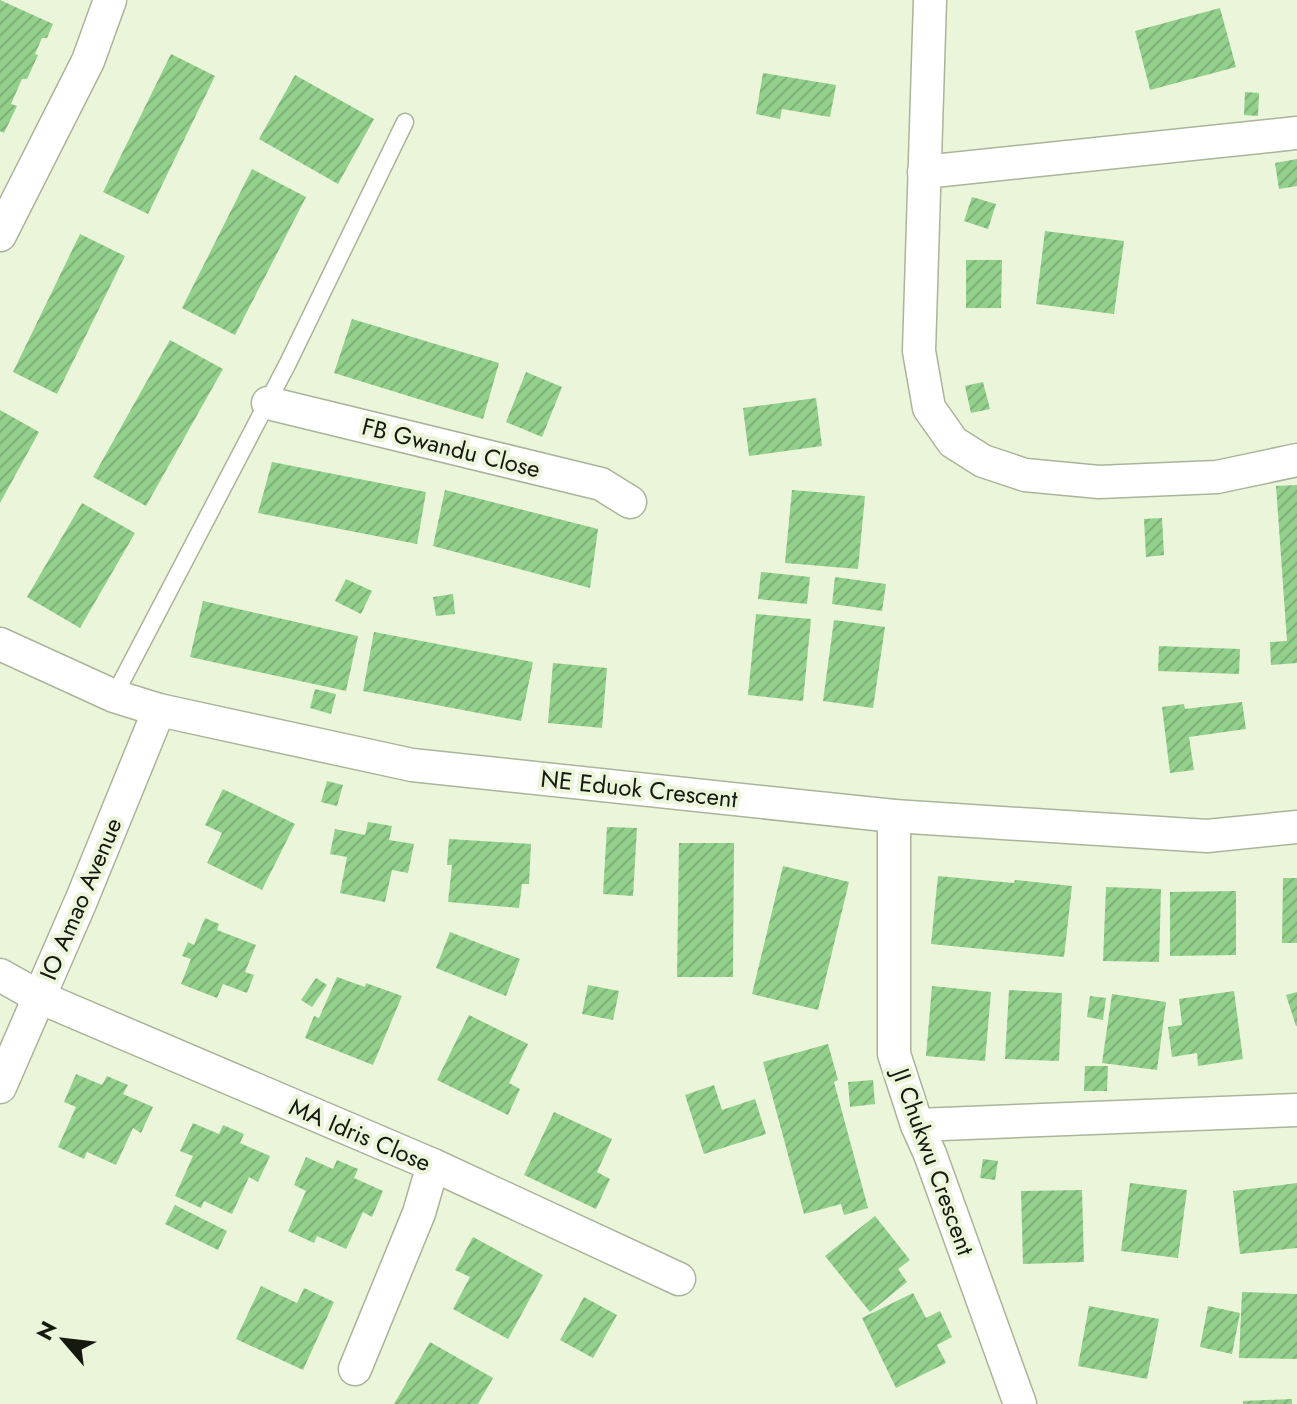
<svg xmlns="http://www.w3.org/2000/svg" width="1297" height="1404" viewBox="0 0 1297 1404" font-family="Jost,sans-serif">
<style>
.building{fill:url(#building-hatch)}
.lines{fill:none;stroke-linecap:round;stroke-linejoin:round}
.service-casing{stroke:#aab49a;stroke-width:19}
.minor-casing{stroke:#aab49a;stroke-width:35}
.service{stroke:#fff;stroke-width:16}
.minor{stroke:#fff;stroke-width:32}
.labels{text-anchor:middle;stroke-width:8;stroke-linejoin:round;paint-order:stroke}
.street-label{font-size:24px;fill:#161910;stroke:#ebf5da}
</style>
<defs>
<pattern id="building-hatch" width="6" height="6" patternUnits="userSpaceOnUse" patternTransform="scale(2)"><rect width="6" height="6" fill="#93d08c"/><path d="M-1 1l2-2M0 6l6-6M5 7l2-2" fill="none" stroke="#7eb278"/></pattern>
</defs>
<rect width="100%" height="100%" fill="#ebf5da"/>
<g class="building">
<polygon points="0,0 53,24 47,38 42,38 35,54 38,55 27,79 22,79 11,104 17,106 4,133 0,131"/>
<polygon points="1220,8 1236,67 1150,90 1135,31"/>
<polygon points="171,54 215,76 148,214 103,192"/>
<polygon points="763,73 836,85 830,117 782,109 780,119 756,114"/>
<polygon points="295,75 374,119 338,184 259,139"/>
<polygon points="1245,92 1259,93 1258,116 1244,115"/>
<polygon points="1297,159 1297,186 1279,189 1275,163"/>
<polygon points="252,169 306,197 235,335 182,308"/>
<polygon points="972,197 996,204 988,229 964,221"/>
<polygon points="1045,231 1124,241 1114,314 1036,304"/>
<polygon points="80,234 125,256 57,394 13,372"/>
<polygon points="966,260 1002,260 1001,308 966,308"/>
<polygon points="352,319 499,363 483,419 334,373"/>
<polygon points="170,340 223,369 146,506 93,477"/>
<polygon points="526,372 562,387 542,437 506,422"/>
<polygon points="983,382 990,409 971,413 965,386"/>
<polygon points="816,398 822,446 749,456 743,408"/>
<polygon points="0,410 39,432 0,503"/>
<polygon points="272,462 426,492 417,544 258,513"/>
<polygon points="1297,485 1297,663 1271,665 1270,642 1287,641 1276,486"/>
<polygon points="445,490 598,529 590,588 433,546"/>
<polygon points="792,490 865,496 858,569 785,563"/>
<polygon points="82,503 135,533 80,628 27,597"/>
<polygon points="1162,518 1164,555 1146,557 1144,519"/>
<polygon points="761,572 810,577 807,604 758,599"/>
<polygon points="835,577 886,584 882,611 832,604"/>
<polygon points="346,579 372,591 361,614 335,601"/>
<polygon points="453,594 455,614 436,616 433,597"/>
<polygon points="203,601 358,636 346,691 190,657"/>
<polygon points="756,614 811,619 803,701 748,695"/>
<polygon points="834,620 885,627 873,708 823,701"/>
<polygon points="374,632 533,662 521,721 363,691"/>
<polygon points="1159,646 1240,649 1239,674 1158,671"/>
<polygon points="553,663 607,668 602,728 548,723"/>
<polygon points="315,689 336,694 331,714 310,708"/>
<polygon points="1242,702 1246,729 1189,737 1194,770 1170,773 1162,707 1184,704 1185,709"/>
<polygon points="327,781 343,785 337,806 321,802"/>
<polygon points="223,789 295,824 262,890 207,863 222,833 205,825"/>
<polygon points="368,822 392,826 389,840 414,844 408,873 392,870 385,902 340,893 347,857 330,854 335,829 365,835"/>
<polygon points="607,827 637,828 633,896 603,894"/>
<polygon points="449,839 531,844 529,884 522,884 519,908 448,902 452,865 447,865"/>
<polygon points="679,843 734,843 733,977 677,977"/>
<polygon points="783,866 849,882 818,1010 752,994"/>
<polygon points="938,876 1014,883 1015,880 1072,886 1064,957 931,944"/>
<polygon points="1283,878 1297,878 1297,943 1282,943"/>
<polygon points="1106,887 1161,889 1159,962 1103,961"/>
<polygon points="1236,891 1236,955 1170,956 1170,892"/>
<polygon points="205,918 219,924 217,930 256,945 245,972 254,975 247,993 223,984 217,998 181,984 191,959 182,956 188,942 194,945"/>
<polygon points="450,932 520,959 506,996 436,968"/>
<polygon points="337,977 365,987 366,983 402,996 373,1065 305,1038 314,1016 319,1018"/>
<polygon points="316,978 327,985 312,1007 301,1000"/>
<polygon points="588,985 619,991 613,1020 582,1014"/>
<polygon points="932,986 991,992 985,1061 926,1056"/>
<polygon points="1009,990 1062,993 1059,1061 1005,1059"/>
<polygon points="1234,991 1243,1059 1198,1066 1197,1053 1172,1057 1168,1027 1182,1025 1179,999"/>
<polygon points="1297,992 1297,1026 1296,1026 1286,995"/>
<polygon points="1112,994 1166,1002 1157,1070 1102,1063"/>
<polygon points="1090,996 1106,998 1103,1020 1087,1017"/>
<polygon points="469,1015 528,1044 509,1083 520,1089 508,1115 437,1080"/>
<polygon points="828,1044 838,1080 834,1082 868,1208 844,1215 841,1204 804,1214 763,1062"/>
<polygon points="1085,1066 1108,1066 1107,1091 1084,1091"/>
<polygon points="76,1074 102,1085 107,1076 128,1085 123,1094 153,1107 141,1133 133,1128 116,1165 87,1152 84,1159 58,1147 76,1107 64,1102"/>
<polygon points="873,1080 875,1104 850,1107 848,1082"/>
<polygon points="714,1085 722,1110 755,1099 766,1134 704,1154 685,1095"/>
<polygon points="554,1112 612,1139 597,1172 610,1179 596,1209 524,1175"/>
<polygon points="193,1123 219,1134 223,1125 244,1134 240,1143 270,1156 258,1182 249,1177 232,1214 204,1201 201,1208 175,1196 193,1156 180,1151"/>
<polygon points="306,1157 333,1169 337,1160 358,1169 354,1178 383,1191 372,1217 363,1212 346,1249 317,1236 314,1243 288,1231 306,1191 294,1185"/>
<polygon points="983,1159 998,1161 995,1180 980,1178"/>
<polygon points="1130,1183 1187,1190 1178,1258 1121,1251"/>
<polygon points="1297,1183 1297,1248 1240,1254 1233,1191"/>
<polygon points="1082,1190 1084,1262 1023,1264 1021,1191"/>
<polygon points="175,1205 227,1231 218,1250 165,1224"/>
<polygon points="875,1216 910,1260 898,1269 907,1282 870,1312 825,1256"/>
<polygon points="473,1237 543,1275 508,1339 453,1309 470,1277 455,1270"/>
<polygon points="261,1286 297,1303 304,1288 334,1302 303,1370 236,1339"/>
<polygon points="1242,1292 1297,1294 1297,1359 1239,1358"/>
<polygon points="913,1293 926,1318 940,1311 952,1337 937,1345 946,1363 896,1388 862,1318"/>
<polygon points="584,1297 617,1315 593,1358 560,1340"/>
<polygon points="1089,1306 1159,1319 1147,1379 1078,1366"/>
<polygon points="1208,1306 1240,1313 1232,1354 1200,1347"/>
<polygon points="430,1342 493,1378 478,1404 394,1404"/>
<polygon points="1292,1399 1292,1404 1243,1404 1243,1401"/>
</g>
<g class="lines">
<defs>
<polyline id="service" points="114,696 288,363 405,122"/>
<g id="minor">
<polyline points="930,0 919,351 929,408 953,442 983,461 1025,475 1099,482 1217,477 1297,460"/>
<polyline points="924,172 1297,133"/>
<polyline points="0,235 88,61 110,0"/>
<polyline points="268,403 601,484 630,502"/>
<polyline points="0,644 114,696 159,710 412,765 894,816 1207,836 1297,827"/>
<polyline points="894,816 894,1054 917,1125 930,1154 1020,1404"/>
<polyline points="0,975 39,997 433,1165 679,1279"/>
<polyline points="0,1087 81,901 159,710"/>
<polyline points="917,1125 1297,1110"/>
<polyline points="355,1369 419,1213 433,1165"/>
</g>
</defs>
<use href="#service" class="service-casing"/>
<use href="#minor" class="minor-casing"/>
<use href="#service" class="service"/>
<use href="#minor" class="minor"/>
</g>
<g class="labels">
<g class="street-label">
<text transform="translate(451 448) rotate(14)" y="8">FB Gwandu Close</text>
<text transform="translate(639 789) rotate(6)" y="8">NE Eduok Crescent</text>
<text transform="translate(81 899) rotate(-67)" y="8">IO Amao Avenue</text>
<text transform="translate(360 1135) rotate(23)" y="8">MA Idris Close</text>
<text transform="translate(933 1162) rotate(70)" y="8">JI Chukwu Crescent</text>
</g>
</g>
<g transform="translate(64 1340) rotate(298)" stroke="#ebf5da" stroke-width="6" paint-order="stroke">
<path d="M0-6L14 30L0 20L-14 30Z" fill="#161910"/>
<text y="-12" font-size="22" font-weight="bold" text-anchor="middle" fill="#161910">N</text>
</g>
</svg>
